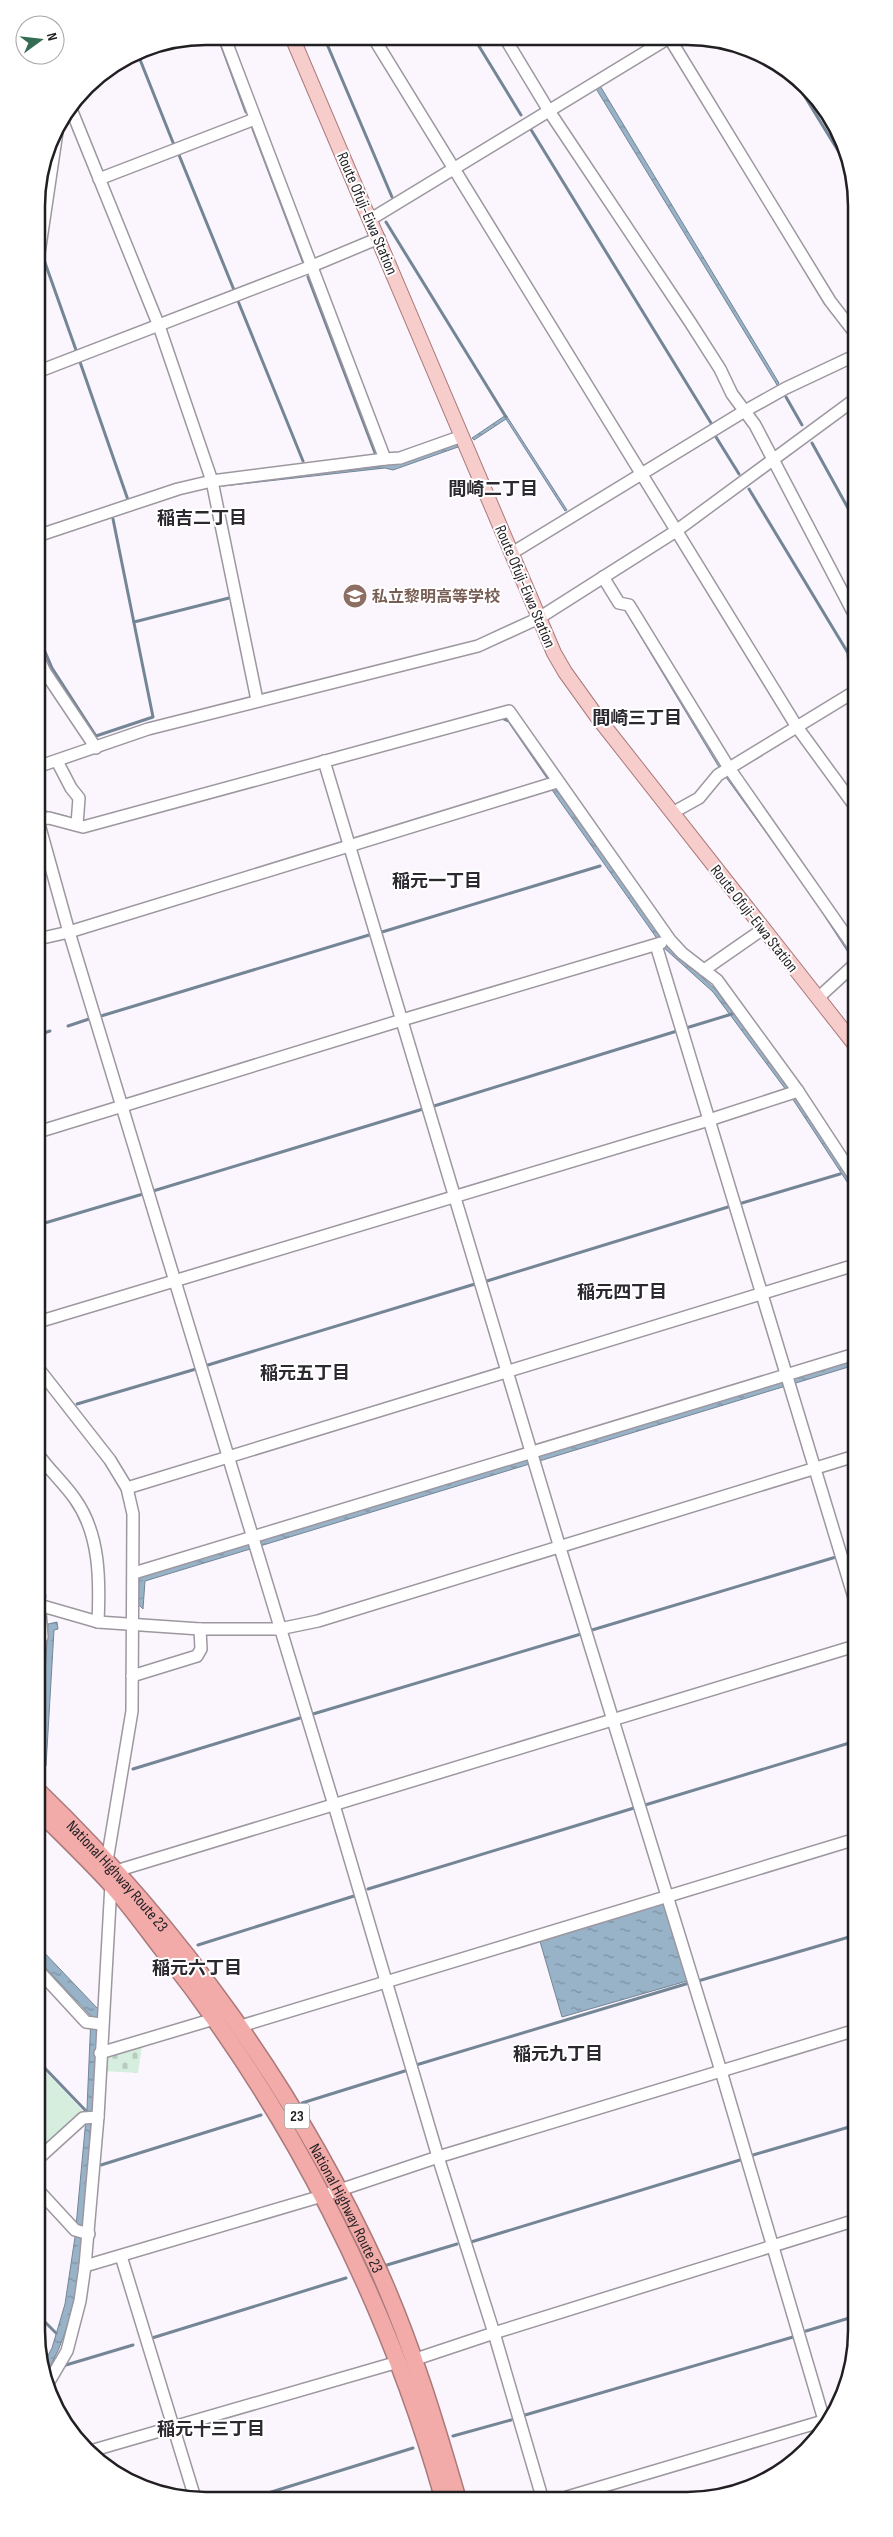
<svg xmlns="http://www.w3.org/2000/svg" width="893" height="2537" viewBox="0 0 893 2537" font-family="'Sofia Sans Condensed','Noto Sans JP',sans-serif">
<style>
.cemetery{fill:url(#cemetery-stones)}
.garden{fill:#d5eedd}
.water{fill:url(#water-ripples);stroke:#748696}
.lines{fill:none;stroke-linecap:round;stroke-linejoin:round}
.stream{stroke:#748696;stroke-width:3}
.minor-casing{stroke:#9d97a0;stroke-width:14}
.major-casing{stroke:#a97a7a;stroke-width:16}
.highway-casing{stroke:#a97a7a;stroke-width:19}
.minor{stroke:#fff;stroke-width:11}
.major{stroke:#f7cdcb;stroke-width:14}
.highway{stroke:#f2aba9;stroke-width:16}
.labels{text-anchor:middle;stroke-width:4;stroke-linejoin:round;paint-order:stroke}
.shield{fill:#fff;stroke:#646264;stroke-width:1}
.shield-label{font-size:15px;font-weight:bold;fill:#211f22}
.street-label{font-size:16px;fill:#211f22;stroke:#fff}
.education-label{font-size:16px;font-weight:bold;fill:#785e54;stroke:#fff;text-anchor:start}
.neighbourhood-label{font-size:18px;font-weight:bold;fill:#2c282f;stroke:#fff}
.rim{fill:none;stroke:#211f22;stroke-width:2.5}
</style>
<defs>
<pattern id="cemetery-stones" width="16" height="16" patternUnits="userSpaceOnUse" patternTransform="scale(1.25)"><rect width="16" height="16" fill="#d5eedd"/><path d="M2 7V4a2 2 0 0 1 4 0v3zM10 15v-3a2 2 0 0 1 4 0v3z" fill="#b7ccbd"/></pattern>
<pattern id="water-ripples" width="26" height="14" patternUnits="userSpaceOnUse" patternTransform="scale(1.25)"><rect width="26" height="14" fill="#98b2c7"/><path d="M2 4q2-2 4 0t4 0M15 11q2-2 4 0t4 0" fill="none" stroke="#7c90a1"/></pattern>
</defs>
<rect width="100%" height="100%" fill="#fbf5fe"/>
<polygon class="cemetery" points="142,2046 138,2073 103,2071 104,2056"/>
<polygon class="garden" points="39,2065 84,2112 39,2151"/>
<g class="water">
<polygon points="599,84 779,383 777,385 595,87"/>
<polygon points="506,415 567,510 565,511 506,419 474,440 472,438"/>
<polygon points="456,442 458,447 393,470 385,468 223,486 223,484 378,467"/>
<polygon points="629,610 854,954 853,960 807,889 720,769 626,612"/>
<polygon points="556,789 667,945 716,990 797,1099 855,1186 855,1194 792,1098 713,992 663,947 552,790"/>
<polygon points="855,1357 855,1365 145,1581 143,1609 138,1604 139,1576"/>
<polygon points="57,1622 58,1629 54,1630 46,1766 39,1773 48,1624"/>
<polygon points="664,1902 687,1981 562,2017 539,1938"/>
<path d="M39,1947L98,2009L95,2111L91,2122C85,2197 87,2314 44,2376L41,2368L52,2348L65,2304L75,2237L87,2108L91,2016L39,1961Z"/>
</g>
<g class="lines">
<g class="stream">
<polyline points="218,36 246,112"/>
<polyline points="324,37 392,197"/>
<polyline points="474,38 521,115"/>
<polyline points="137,52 174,145"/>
<polyline points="791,74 853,175"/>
<polyline points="530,128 711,423"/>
<polyline points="253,129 303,261"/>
<polyline points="179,155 234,290"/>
<polyline points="386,222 506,417"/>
<polyline points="43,257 76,350"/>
<polyline points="308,277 377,458"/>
<polyline points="37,297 41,269"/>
<polyline points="238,301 303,461"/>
<polyline points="80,362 128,500"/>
<polyline points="786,397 802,425"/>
<polyline points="716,437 739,474"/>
<polyline points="812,443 854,519"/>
<polyline points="37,483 40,483 37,507"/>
<polyline points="749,489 848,653 850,685"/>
<polyline points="134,622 229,598"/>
<polyline points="37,633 52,668 96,736 153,717 113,519"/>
<polyline points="502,718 509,721 548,778"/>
<polyline points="46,812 66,817"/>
<polyline points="382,932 600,866"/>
<polyline points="101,1016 369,935"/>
<polyline points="68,1026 89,1019"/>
<polyline points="686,1028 732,1014"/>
<polyline points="38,1035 50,1031"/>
<polyline points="434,1106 677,1031"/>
<polyline points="153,1191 423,1109"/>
<polyline points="742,1203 840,1174"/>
<polyline points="38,1225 143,1194"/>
<polyline points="487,1281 728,1207"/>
<polyline points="208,1365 475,1284"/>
<polyline points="77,1404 196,1369"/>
<polyline points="38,1547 45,1597"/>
<polyline points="845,1554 855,1551"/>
<polyline points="592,1630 836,1557"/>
<polyline points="313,1714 581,1634"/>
<polyline points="133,1769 300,1718"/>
<polyline points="645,1805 856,1741"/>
<polyline points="368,1889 634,1808"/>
<polyline points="198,1945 354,1896"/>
<polyline points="698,1981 856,1935"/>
<polyline points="39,2062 87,2112"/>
<polyline points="416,2065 689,1983"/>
<polyline points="302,2103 408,2070"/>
<polyline points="753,2155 856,2125"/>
<polyline points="101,2165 261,2115"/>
<polyline points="471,2242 740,2160"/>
<polyline points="387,2265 457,2244"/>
<polyline points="39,2316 56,2333"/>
<polyline points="806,2331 856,2316"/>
<polyline points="152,2338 346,2278"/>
<polyline points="66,2365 133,2345"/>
<polyline points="525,2415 793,2337"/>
<polyline points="453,2436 511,2420"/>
<polyline points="252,2498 413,2448"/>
</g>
<defs>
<g id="minor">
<polyline points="373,37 797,727 854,805"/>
<polyline points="505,38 549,111 690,322 720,369 732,394 755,425 854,614"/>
<polyline points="670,39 830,301 854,332"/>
<polyline points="71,109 159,326 212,481 257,700"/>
<polyline points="99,179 255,119"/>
<polyline points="371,219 667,39"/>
<polyline points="37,267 58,125"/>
<polyline points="37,372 312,266 379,238"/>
<polyline points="385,459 400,458 462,436"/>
<polyline points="37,536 178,489 212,481 385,459 224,36"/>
<polyline points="512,553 743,412 786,388 854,356"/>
<polyline points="603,577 619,603 629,605 729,768 854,947"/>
<polyline points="37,655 45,672 96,748"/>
<polyline points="57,761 71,788 79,798 77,825"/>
<polyline points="324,761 560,1548 721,2071 824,2420"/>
<polyline points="37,767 148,729 478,646 539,618 676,531 854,400"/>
<polyline points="672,813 699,798 718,775 854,692"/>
<polyline points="37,817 69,932 334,1805 438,2157 494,2333 542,2497"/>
<polyline points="38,819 49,818 83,827 509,711 670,940 682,953 717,980 798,1091 855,1178"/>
<polyline points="38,939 69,932 557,782"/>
<polyline points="656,945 855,1601"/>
<polyline points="704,970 763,929"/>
<polyline points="818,998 855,964"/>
<polyline points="38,1132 402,1020 661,943"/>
<polyline points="38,1322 709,1120 798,1091"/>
<polyline points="38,1368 110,1460 127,1488 133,1514 132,1711 107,1861"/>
<path d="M38,1454C49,1470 64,1483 75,1499C100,1534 100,1580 98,1622"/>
<polyline points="127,1488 855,1265"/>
<polyline points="134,1573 855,1354"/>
<polyline points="39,1605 98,1622 200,1629 279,1629 318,1621 855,1456"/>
<polyline points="39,1637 42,1637 39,1599"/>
<polyline points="132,1676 197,1656 201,1649 200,1629"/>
<polyline points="116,1871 855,1646"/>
<polyline points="39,1971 86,2022 101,2024"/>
<polyline points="241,2026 856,1839"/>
<polyline points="100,2053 214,2019"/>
<polyline points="39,2158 83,2118 98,2117"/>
<polyline points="39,2191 75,2230 89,2234"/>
<polyline points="121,2256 195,2498"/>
<polyline points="85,2266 322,2196 438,2157 856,2030"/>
<polyline points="413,2360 494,2333 856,2220"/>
<polyline points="47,2385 67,2351 80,2301 85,2266 98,2117 111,1884"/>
<polyline points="87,2452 398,2362"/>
<polyline points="567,2497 830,2419"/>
</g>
<polyline id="major" points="292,37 554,653 565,672 598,718 855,1045"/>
<g id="highway">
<path id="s1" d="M39,1792C180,1928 296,2090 378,2269C411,2342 435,2421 457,2497"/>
<path d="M39,1811C63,1835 87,1858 110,1883C129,1904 146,1928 163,1950C290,2110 387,2300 443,2497"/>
</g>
</defs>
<use href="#minor" class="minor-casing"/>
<use href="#major" class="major-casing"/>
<use href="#highway" class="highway-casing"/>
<use href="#minor" class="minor"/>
<use href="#major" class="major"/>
<use href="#highway" class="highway"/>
</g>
<defs>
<symbol id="school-disc" viewBox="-11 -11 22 22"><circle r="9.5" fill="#8d6e63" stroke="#fff"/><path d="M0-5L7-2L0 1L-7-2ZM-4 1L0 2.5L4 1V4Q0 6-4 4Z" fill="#fff"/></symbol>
</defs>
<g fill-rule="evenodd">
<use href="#school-disc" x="341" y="582" width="28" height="28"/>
</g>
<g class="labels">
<rect class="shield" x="284.5" y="2103.5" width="25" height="25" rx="4"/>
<g class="shield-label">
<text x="297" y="2121">23</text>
</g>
<g class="street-label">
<text transform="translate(368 213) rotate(67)" y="6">Route Ofuji-Eiwa Station</text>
<text transform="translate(526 586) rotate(67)" y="6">Route Ofuji-Eiwa Station</text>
<text transform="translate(755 918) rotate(52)" y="6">Route Ofuji-Eiwa Station</text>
<text dy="6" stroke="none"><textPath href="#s1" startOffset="115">National Highway Route 23</textPath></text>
<text dy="6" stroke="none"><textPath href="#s1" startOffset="520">National Highway Route 23</textPath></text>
</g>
<g class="education-label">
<text x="372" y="602">私立黎明高等学校</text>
</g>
<g class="neighbourhood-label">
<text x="493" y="495">間崎二丁目</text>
<text x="202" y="524">稲吉二丁目</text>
<text x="637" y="724">間崎三丁目</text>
<text x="437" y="887">稲元一丁目</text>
<text x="622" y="1298">稲元四丁目</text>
<text x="305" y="1379">稲元五丁目</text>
<text x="197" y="1974">稲元六丁目</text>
<text x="558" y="2060">稲元九丁目</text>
<text x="211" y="2435">稲元十三丁目</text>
</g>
</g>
<path d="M0 0H893V2537H0ZM206 45H687A161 161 0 0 1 848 206V2331A161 161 0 0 1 687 2492H206A161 161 0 0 1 45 2331V206A161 161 0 0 1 206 45Z" fill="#fff" fill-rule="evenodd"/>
<path class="rim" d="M206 45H687A161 161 0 0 1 848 206V2331A161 161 0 0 1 687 2492H206A161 161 0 0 1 45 2331V206A161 161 0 0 1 206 45Z"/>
<g transform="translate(40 40) rotate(75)"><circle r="24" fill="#ffffff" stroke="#a6a5a7"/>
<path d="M0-4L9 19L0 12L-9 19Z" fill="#346c54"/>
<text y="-8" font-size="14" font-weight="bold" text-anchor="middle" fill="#211f22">N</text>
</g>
</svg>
